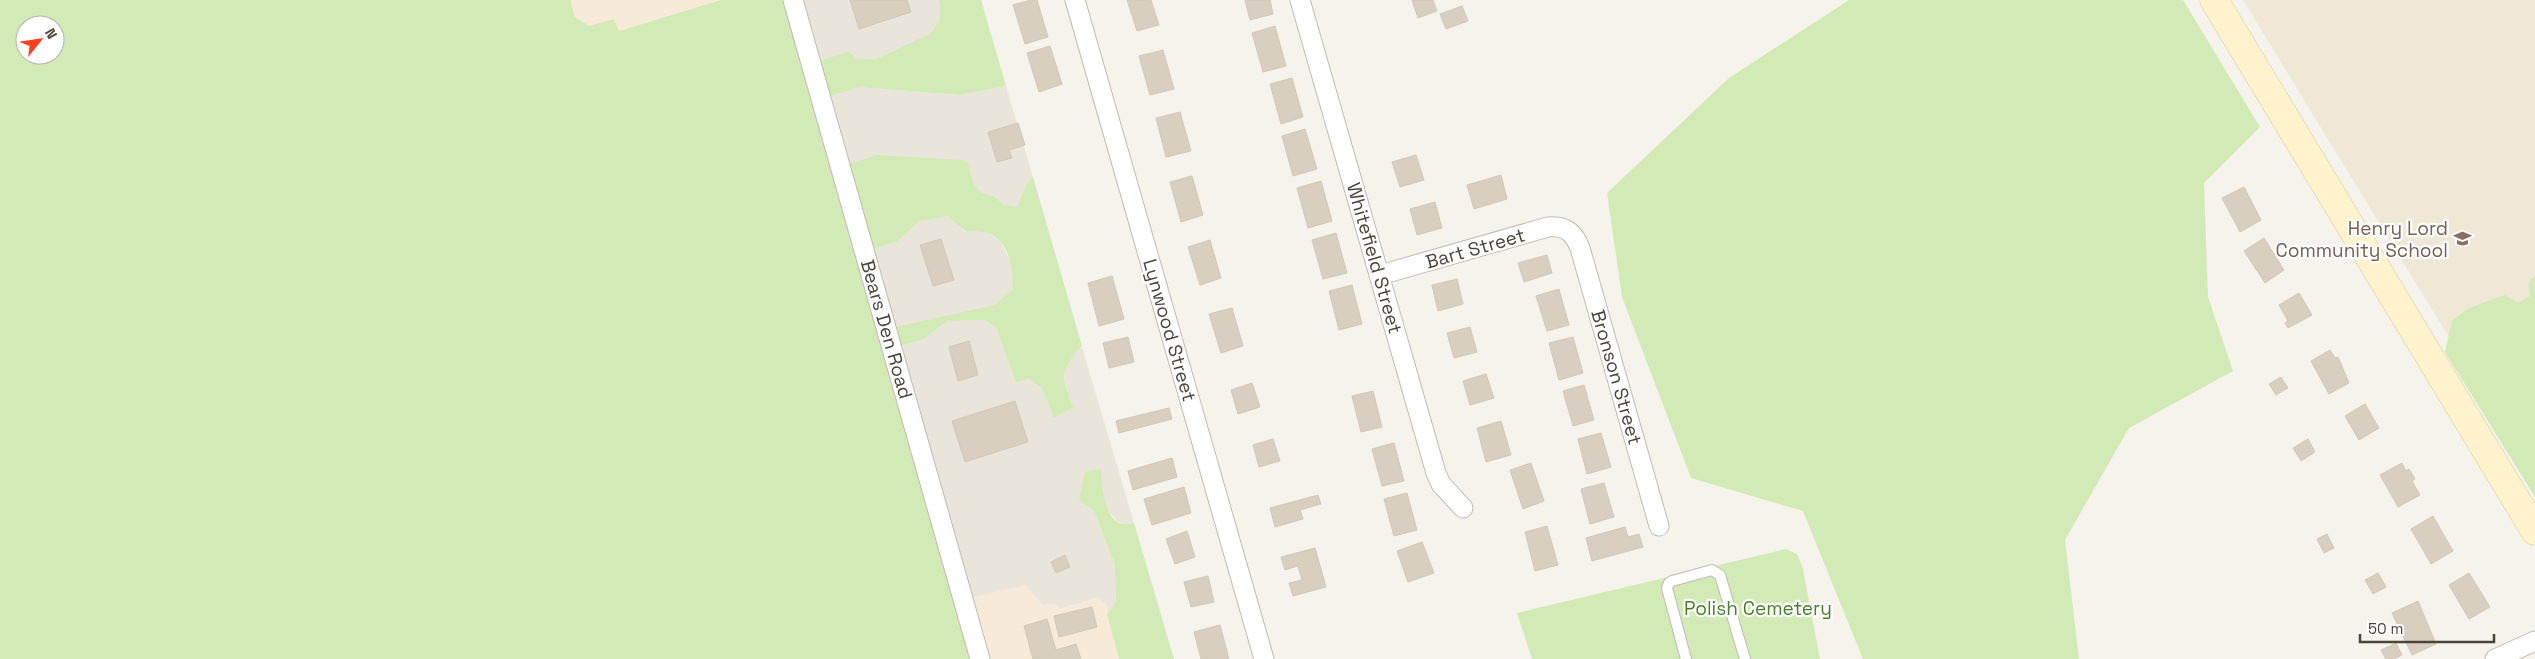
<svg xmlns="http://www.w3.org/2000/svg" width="2535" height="659" viewBox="0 0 2535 659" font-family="'Space Grotesk',sans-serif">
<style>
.residential{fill:#eae5da}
.commercial{fill:#f7ead8}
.education{fill:#efe8d6}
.green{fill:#d2eab5;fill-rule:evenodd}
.building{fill:#d8cfc1;stroke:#d3c7b4}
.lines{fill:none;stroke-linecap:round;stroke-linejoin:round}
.service-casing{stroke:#c2bbae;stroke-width:12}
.minor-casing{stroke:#c2bbae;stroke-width:21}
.secondary-casing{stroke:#d6c79b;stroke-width:29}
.service{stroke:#fff;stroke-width:10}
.minor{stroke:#fff;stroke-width:19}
.secondary{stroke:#fff3cd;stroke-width:28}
.labels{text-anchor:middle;stroke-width:4.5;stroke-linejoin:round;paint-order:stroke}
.education-label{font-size:19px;fill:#785e54;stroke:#fff;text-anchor:end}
.street-label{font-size:19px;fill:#4b4439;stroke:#fff}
.park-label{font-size:19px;fill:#4a7f2a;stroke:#fff}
</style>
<rect width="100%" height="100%" fill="#f6f3ec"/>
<g class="residential">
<polygon points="789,0 939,0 940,20 931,33 876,59 816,62"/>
<polygon points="1006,86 1033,177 1026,185 1017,207 1004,205 994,196 983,195 975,188 968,163 840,168 827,97 860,87 960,95"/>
<polygon points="947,215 966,232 982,230 1000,240 1013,268 1013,289 994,305 885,329 862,252 897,242 919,221"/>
<polygon points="985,320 996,326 1002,340 1029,379 1042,388 1054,418 1074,408 1063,385 1066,363 1082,347 1134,523 1127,525 1117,521 1105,507 1101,469 1079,500 1094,511 1115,565 1116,602 1108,613 1107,606 1098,597 1060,609 1055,604 1043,605 965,599 889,349 924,339 947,321"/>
</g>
<g class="commercial">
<polygon points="570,0 721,0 619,31 614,19 589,26 575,17"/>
<polygon points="1026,585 1043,605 1055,604 1060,609 1098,597 1107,606 1119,659 975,659 965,599"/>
</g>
<polygon class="education" points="2243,0 2535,0 2535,478"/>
<g class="green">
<path d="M0,0H570L575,17L589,26L614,19L619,31L721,0H789L816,62L848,52L858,59H876L931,33L940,20L939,0H981L1006,86L960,95L860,87L827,97L839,168L877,155L962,160L968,163C973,180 974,195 994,196L1004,205L1017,207L1026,185L1033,177L1082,346C1059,371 1060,378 1074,408L1054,418L1042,388L1029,379L1016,382L996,327L985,320L947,321L924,339L889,349L975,659H0ZM25,25H55V55H25ZM947,216L967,232C1004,226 1013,257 1013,289L994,305L885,329L862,252L897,242L919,221Z"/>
<polygon points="1849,0 2183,0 2260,127 2204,183 2208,297 2233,371 2129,428 2065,540 2079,659 1863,659 1803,511 1691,478 1622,297 1607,193 1729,78"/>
<polygon points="2535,275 2535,497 2445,352 2452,321 2469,308 2505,295 2518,303 2530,296 2529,283"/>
<path d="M1101,469C1103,487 1103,532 1134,523L1174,659H1119L1107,614L1116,602L1115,565L1094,511L1079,500L1085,472Z"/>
<polygon points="1786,549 1797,554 1803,569 1820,659 1532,659 1517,613"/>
</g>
<g class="building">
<polygon points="850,0 907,0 911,12 859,29"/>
<polygon points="1031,0 1037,0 1048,37 1025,44 1013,5"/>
<polygon points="1127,0 1151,0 1159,25 1137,31"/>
<polygon points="1245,0 1270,0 1273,14 1250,20"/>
<polygon points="1412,0 1433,0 1437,11 1418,18"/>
<polygon points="1462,6 1468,21 1446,29 1440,14"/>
<polygon points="1275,26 1286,66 1263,72 1252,33"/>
<polygon points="1050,46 1062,84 1039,92 1027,53"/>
<polygon points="1163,50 1174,89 1150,95 1139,56"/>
<polygon points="1292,78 1303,117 1281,124 1270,84"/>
<polygon points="1180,112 1191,151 1166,157 1156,118"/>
<polygon points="1018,123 1025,145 1009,150 1012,158 997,162 988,132"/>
<polygon points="1305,129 1317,169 1293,176 1282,136"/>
<polygon points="1416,155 1424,180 1400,187 1392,162"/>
<polygon points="1501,175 1507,199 1474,209 1467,185"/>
<polygon points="1192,176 1203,215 1181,222 1170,182"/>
<polygon points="1321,181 1332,221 1308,228 1297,188"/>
<polygon points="2244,187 2261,220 2240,232 2222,198"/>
<polygon points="1435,202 1442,228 1417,235 1410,209"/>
<polygon points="1336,233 1347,273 1323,279 1312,240"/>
<polygon points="2264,238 2284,270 2265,283 2244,251"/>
<polygon points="941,239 954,280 933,286 920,245"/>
<polygon points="1210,240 1221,278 1200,285 1188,247"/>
<polygon points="1547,255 1552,273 1524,282 1518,263"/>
<polygon points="1112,276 1124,319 1099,326 1088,283"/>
<polygon points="1457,279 1463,304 1438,311 1432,285"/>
<polygon points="1352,285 1362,324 1339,330 1329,291"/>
<polygon points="1559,289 1569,325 1547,331 1536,296"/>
<polygon points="2299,293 2312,315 2288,328 2285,323 2288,321 2279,305"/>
<polygon points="1232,308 1243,346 1221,353 1209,314"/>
<polygon points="1470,327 1477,352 1454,358 1447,333"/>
<polygon points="1128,337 1134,362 1109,368 1103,343"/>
<polygon points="1573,337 1583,373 1559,380 1549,343"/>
<polygon points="969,341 978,375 958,381 949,347"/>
<polygon points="2330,350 2335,358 2338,357 2349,383 2329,394 2311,361"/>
<polygon points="1486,374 1494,398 1470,405 1463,381"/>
<polygon points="2281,377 2288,388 2276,395 2269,384"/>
<polygon points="1252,383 1260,407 1238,414 1231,390"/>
<polygon points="1584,385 1594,420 1573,426 1563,391"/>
<polygon points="1373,391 1382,427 1361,432 1352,396"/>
<polygon points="1015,401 1028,442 965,462 952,421"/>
<polygon points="2365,404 2379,428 2359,440 2345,416"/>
<polygon points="1169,408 1172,419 1119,433 1116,421"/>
<polygon points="1501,421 1511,455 1486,462 1477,428"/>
<polygon points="1601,433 1611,467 1587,474 1578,439"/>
<polygon points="1273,439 1280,461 1259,467 1253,445"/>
<polygon points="2308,439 2315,452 2301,461 2293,448"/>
<polygon points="1394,443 1404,481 1382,486 1372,449"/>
<polygon points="1172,458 1177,477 1133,490 1128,471"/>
<polygon points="1531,463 1544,501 1523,509 1510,470"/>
<polygon points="2402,463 2406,471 2409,469 2415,479 2412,481 2420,495 2398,507 2380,475"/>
<polygon points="1604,483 1614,517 1590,524 1581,489"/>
<polygon points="1184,487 1191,513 1152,525 1144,499"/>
<polygon points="1407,493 1417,530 1394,536 1384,499"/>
<polygon points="1318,495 1321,504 1300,510 1303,519 1275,527 1270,508"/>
<polygon points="2433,516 2453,551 2431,564 2411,529"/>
<polygon points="1547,526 1558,565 1535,571 1525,532"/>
<polygon points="1625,527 1628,537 1639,534 1643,547 1592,561 1586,538"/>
<polygon points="1187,531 1195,557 1175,564 1166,539"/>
<polygon points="2327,534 2334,548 2324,553 2317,539"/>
<polygon points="1422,542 1434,573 1408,582 1397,551"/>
<polygon points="1315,548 1326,587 1293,596 1289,583 1302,580 1298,566 1285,570 1281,557"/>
<polygon points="1065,555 1070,567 1056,573 1051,562"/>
<polygon points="2378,573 2386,587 2373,594 2365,580"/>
<polygon points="2469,573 2490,607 2469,619 2449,585"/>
<polygon points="1208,576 1214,602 1191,607 1184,582"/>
<polygon points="2418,601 2436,644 2412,655 2392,613"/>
<polygon points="1092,607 1097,627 1059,637 1054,616"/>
<polygon points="1047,619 1056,650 1076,644 1081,659 1033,659 1024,626"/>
<polygon points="1220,625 1229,659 1201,659 1194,632"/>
<polygon points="2396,643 2402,655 2394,659 2386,659 2381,650"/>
</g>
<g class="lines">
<defs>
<polyline id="service" points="1686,659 1667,588 1669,583 1672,581 1712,570 1720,575 1745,659"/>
<g id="minor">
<polyline points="793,0 980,659"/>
<polyline points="1075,0 1264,659"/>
<polyline points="1300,0 1436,473 1441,484 1463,508"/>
<path d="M1380,275L1548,227C1566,225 1574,233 1580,248L1659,526"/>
<polyline points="2495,659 2535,641"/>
</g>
<polyline id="secondary" points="2214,0 2535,531"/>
</defs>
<use href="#service" class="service-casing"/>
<use href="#minor" class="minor-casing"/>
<use href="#secondary" class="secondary-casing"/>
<use href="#service" class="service"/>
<use href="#minor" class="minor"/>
<use href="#secondary" class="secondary"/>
</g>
<defs>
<symbol id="school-bare" viewBox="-9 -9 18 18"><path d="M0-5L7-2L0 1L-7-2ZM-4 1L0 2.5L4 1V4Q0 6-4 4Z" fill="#8d6e63" stroke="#fff" stroke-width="2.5" paint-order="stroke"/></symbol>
</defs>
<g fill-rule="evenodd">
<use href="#school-bare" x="2450" y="226" width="25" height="25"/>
</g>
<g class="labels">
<g class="education-label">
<text x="2448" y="235">Henry Lord<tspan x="2448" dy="22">Community School</tspan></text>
</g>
<g class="street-label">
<text transform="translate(1475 248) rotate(-16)" y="7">Bart Street</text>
<text transform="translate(1375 258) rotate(74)" y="7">Whitefield Street</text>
<text transform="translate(887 329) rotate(74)" y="7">Bears Den Road</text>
<text transform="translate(1170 330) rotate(74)" y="7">Lynwood Street</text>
<text transform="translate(1617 377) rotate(74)" y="7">Bronson Street</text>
</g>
<g class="park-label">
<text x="1758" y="615">Polish Cemetery</text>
</g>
</g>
<g transform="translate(40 40) rotate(60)"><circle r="24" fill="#ffffff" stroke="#b7b4b0"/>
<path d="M0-4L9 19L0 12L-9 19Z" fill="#fc3f1d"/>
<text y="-8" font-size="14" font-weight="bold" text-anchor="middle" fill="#4b4439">N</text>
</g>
<path d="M2360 634v8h134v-8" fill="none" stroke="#4b4439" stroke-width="2.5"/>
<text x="2368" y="634" font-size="15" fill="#4b4439" stroke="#ffffff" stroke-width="4" paint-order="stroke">50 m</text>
</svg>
